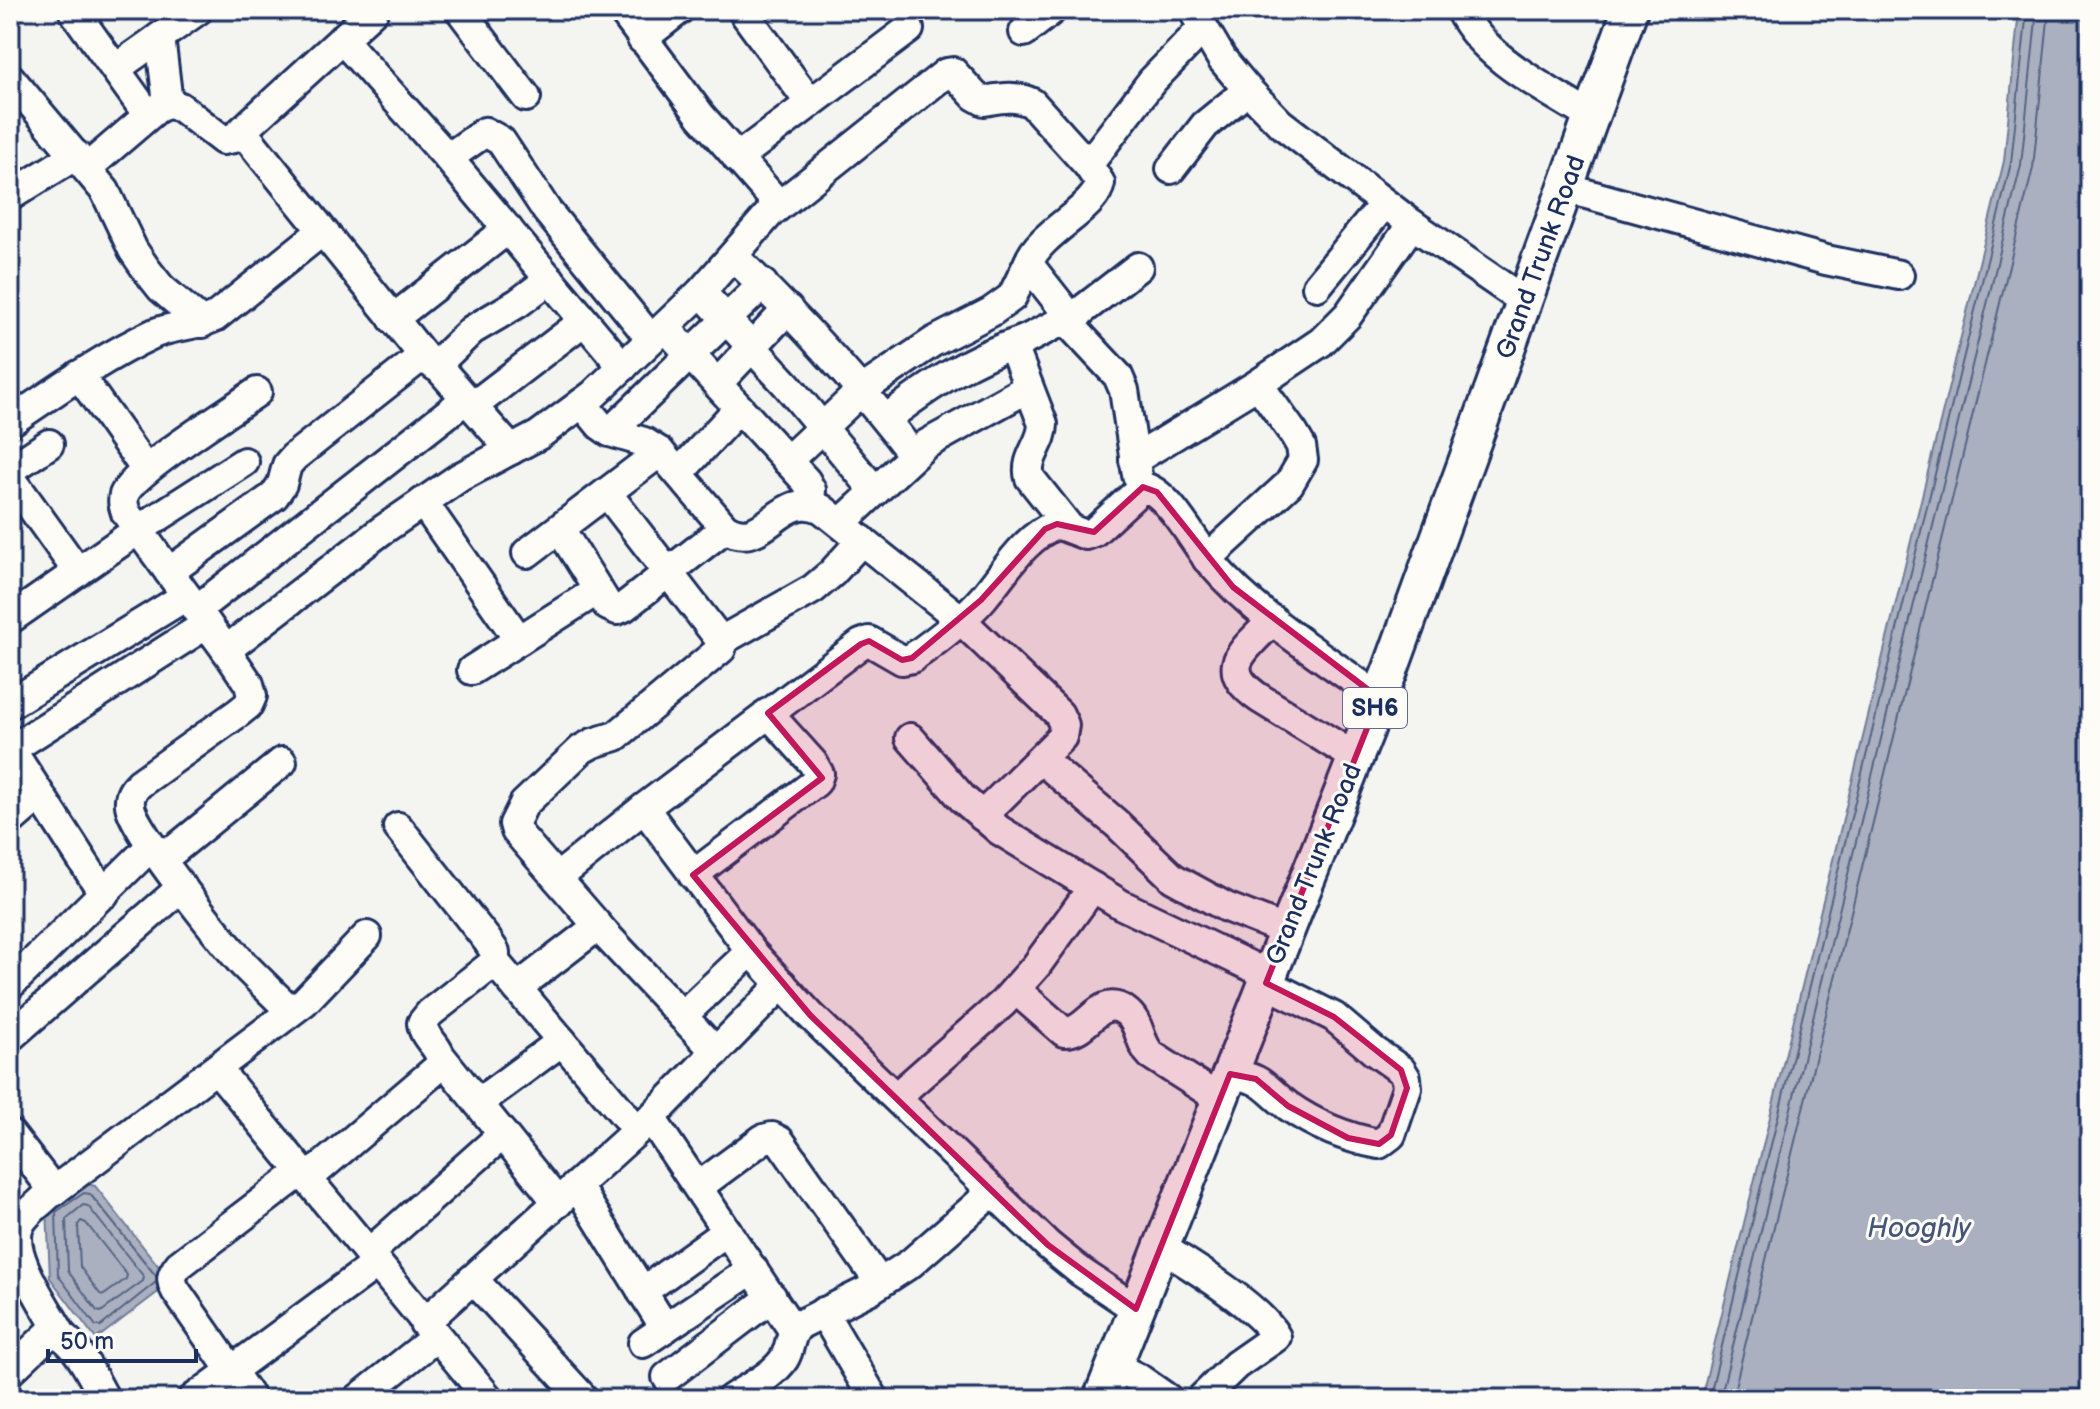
<svg xmlns="http://www.w3.org/2000/svg" width="2100" height="1409" viewBox="0 0 2100 1409" font-family="'Balsamiq Sans',sans-serif">
<style>
.water{fill:#aab0bf;stroke:#717c98;stroke-width:2}
.lines{fill:none;stroke-linecap:round;stroke-linejoin:round}
.shore{stroke:#546385;stroke-width:2}
.minor-casing{stroke:#1b2f5e;stroke-width:34}
.major-casing{stroke:#1b2f5e;stroke-width:40}
.minor{stroke:#fdfcf7;stroke-width:28}
.major{stroke:#fdfcf7;stroke-width:34}
.marked{fill:#c2185b;fill-opacity:0.2;stroke:#c2185b;stroke-width:6;stroke-linejoin:round}
.labels{text-anchor:middle;stroke-width:6;stroke-linejoin:round;paint-order:stroke}
.shield{fill:#fdfcf7;stroke:#5f6c8c;stroke-width:2}
.shield-label{font-size:24px;font-weight:bold;fill:#1b2f5e}
.street-label{font-size:26px;fill:#1b2f5e;stroke:#fdfcf7}
.water-label{font-size:28px;font-style:italic;fill:#46567b;stroke:#fdfcf7}
</style>
<rect width="100%" height="100%" fill="#f4f4f1"/>
<filter id="ink" filterUnits="userSpaceOnUse"><feTurbulence type="fractalNoise" baseFrequency=".0125" numOctaves="2"/><feDisplacementMap in="SourceGraphic" scale="16" xChannelSelector="R" yChannelSelector="G"/><feConvolveMatrix kernelMatrix="1 2 1 2 8 2 1 2 1" color-interpolation-filters="sRGB"/></filter>
<g filter="url(#ink)">
<g class="water">
<polygon points="2019,10 2090,10 2090,1399 1701,1399 2004,161"/>
<polygon points="83,1183 95,1186 167,1277 162,1289 96,1339 50,1278 47,1208"/>
</g>
<g class="lines">
<g class="shore">
<polygon points="83,1205 88,1206 144,1277 143,1281 101,1312 97,1311 68,1271 66,1219"/>
<polygon points="81,1221 86,1223 127,1275 126,1279 104,1295 100,1294 80,1267 78,1225"/>
<polyline points="156,1282 101,1326 96,1326 58,1275 56,1212 84,1193 90,1194 156,1276"/>
<polyline points="1709,1399 2011,163 2027,10"/>
<polyline points="1720,1399 2021,165 2037,10"/>
<polyline points="1732,1399 2033,168 2049,10"/>
</g>
<defs>
<g id="minor">
<polyline points="73,10 148,115"/>
<polyline points="460,10 526,97"/>
<polyline points="622,10 701,116 779,205"/>
<polyline points="742,10 810,103"/>
<polyline points="1193,10 1222,59 1248,90 1280,123 1412,224 1524,301"/>
<path d="M1460,10C1485,60 1546,88 1591,117"/>
<polyline points="1024,32 1052,10"/>
<polyline points="160,37 168,103"/>
<polyline points="342,39 448,158 623,367"/>
<polyline points="642,39 679,10"/>
<polyline points="115,69 198,10"/>
<polyline points="10,78 105,191 133,250 146,269 161,288 202,323"/>
<polyline points="242,131 427,360"/>
<polyline points="448,158 485,132 501,141 547,211 651,339"/>
<polyline points="737,158 909,29"/>
<polyline points="1088,165 1152,81 1203,28"/>
<polyline points="87,168 156,109 168,103 180,107 223,140 234,138 374,10"/>
<polyline points="1171,169 1205,125 1248,90"/>
<polyline points="1565,188 1826,260 1899,275"/>
<polyline points="10,196 76,155"/>
<path d="M733,256C799,319 858,383 913,455"/>
<polyline points="1317,286 1384,204"/>
<polyline points="701,292 787,385 875,491"/>
<polyline points="393,319 508,229"/>
<polyline points="665,327 806,481 811,490 810,503"/>
<polyline points="435,366 472,330 518,303 550,279"/>
<polyline points="79,375 146,470"/>
<polyline points="717,384 788,309"/>
<path d="M257,392C231,411 133,471 124,495C122,502 124,507 126,513L226,650L249,684L252,696L248,705L238,713L140,783C133,790 129,795 130,805C131,828 223,941 243,964C259,980 275,996 291,1011"/>
<path d="M582,403L600,425L610,432L644,442L660,452L725,528C766,553 779,488 822,509L960,619L1059,714L1064,725L1062,737L982,816"/>
<polyline points="473,406 584,321"/>
<path d="M886,419C929,386 972,357 1025,340"/>
<path d="M10,422C57,390 103,357 155,333C175,325 196,326 215,317L321,232"/>
<polyline points="610,432 763,284"/>
<polyline points="1134,460 1258,384 1321,342 1348,315 1412,224"/>
<polyline points="787,461 862,390 933,342 991,312 1012,297 1029,262"/>
<polyline points="10,470 49,444"/>
<polyline points="679,473 739,408"/>
<polyline points="1137,475 1124,390 1118,376 1073,328 1074,321 1080,312 1138,267"/>
<polyline points="10,477 78,572"/>
<polyline points="607,493 721,641 721,649 616,736 593,743 582,749 524,804 514,824 516,831 606,935 716,1052"/>
<polyline points="423,502 519,640"/>
<polyline points="841,523 925,445 1028,388"/>
<path d="M1068,526L1030,478C1024,458 1043,444 1043,424L1016,354L1017,347L1025,340L1080,312"/>
<polyline points="560,529 608,606 617,610 624,607 725,528"/>
<polyline points="527,553 660,452"/>
<polyline points="1207,559 1289,484 1303,460 1301,446 1294,434 1258,384"/>
<polyline points="169,572 274,496 282,484 287,465 294,457 416,361 427,360 440,369 511,450"/>
<polyline points="196,610 466,399"/>
<polyline points="10,619 138,530 244,462"/>
<path d="M1273,620C1246,649 1214,667 1259,698L1355,757"/>
<polyline points="721,641 813,589 832,573 862,540"/>
<path d="M226,650L381,531L460,477L539,435L593,395L701,292L770,213L946,73L953,72L975,96L984,101C1002,98 1015,95 1032,103L1088,165L1100,183C1096,209 1040,232 1029,262L1033,270L1070,317"/>
<polyline points="472,670 598,590"/>
<polyline points="10,704 186,596"/>
<polyline points="910,738 963,799 999,830 1122,905 1269,975"/>
<polyline points="10,748 104,894"/>
<polyline points="10,750 207,624"/>
<polyline points="1041,759 1117,824 1173,878 1226,907 1287,931"/>
<polyline points="644,808 751,951 810,1015 1048,1245 1081,1272 1136,1309"/>
<polyline points="10,821 40,795"/>
<polyline points="693,875 816,782 819,774 813,763 768,713"/>
<path d="M557,878L644,808L861,644L869,641L902,660L912,658C936,641 964,620 983,598C1006,571 1023,538 1057,524L1086,535L1094,532L1143,487C1168,491 1194,543 1211,563C1257,617 1322,656 1379,698"/>
<polyline points="495,962 637,1130"/>
<polyline points="10,985 145,852 173,851 282,762"/>
<polyline points="517,988 598,926"/>
<path d="M1016,990L1064,1032C1088,1034 1099,993 1125,1011C1141,1022 1138,1042 1151,1055L1220,1099"/>
<polyline points="682,1016 751,951"/>
<polyline points="10,1037 182,887"/>
<polyline points="442,1058 558,1203"/>
<polyline points="217,1069 489,1399"/>
<path d="M1230,1074C1264,1078 1263,1087 1288,1106C1315,1125 1347,1138 1379,1144L1391,1135L1407,1088L1406,1078L1401,1070L1374,1051L1334,1017L1266,983"/>
<polyline points="896,1097 1003,1003 1036,966 1093,887"/>
<polyline points="478,1103 562,1041"/>
<polyline points="651,1118 793,1330"/>
<polyline points="10,1134 54,1191"/>
<path d="M307,1179L440,1066C444,1047 424,1041 422,1023L430,1013L495,962V952L487,940L398,827"/>
<polyline points="577,1186 665,1328"/>
<polyline points="698,1187 763,1139 772,1137 780,1141 880,1283"/>
<path d="M1161,1247C1190,1265 1261,1308 1276,1337L1236,1365L1201,1399"/>
<polyline points="368,1254 503,1134"/>
<polyline points="473,1279 584,1399"/>
<polyline points="642,1292 727,1231"/>
<polyline points="823,1312 874,1399"/>
<polyline points="424,1323 651,1118 782,984"/>
<path d="M61,1334C47,1308 6,1252 20,1224C26,1213 38,1205 47,1196L304,1002L367,936"/>
<polyline points="643,1343 753,1269"/>
<polyline points="1114,1366 1138,1378 1168,1399"/>
<path d="M10,1371L51,1332C75,1335 93,1379 105,1399"/>
<polyline points="667,1377 772,1297"/>
<polyline points="193,1399 376,1264"/>
<path d="M251,1399L176,1291C170,1280 171,1275 179,1265L301,1172"/>
<polyline points="358,1399 436,1337"/>
<path d="M731,1399C747,1388 773,1376 784,1359C792,1346 788,1334 801,1324L871,1289L911,1263L993,1191"/>
</g>
<polyline id="major" points="1101,1399 1390,671 1630,10"/>
</defs>
<use href="#minor" class="minor-casing"/>
<use href="#major" class="major-casing"/>
<use href="#minor" class="minor"/>
<use href="#major" class="major"/>
</g>
</g>
<path class="marked" d="M1143,487L1157,492L1233,587L1379,698L1266,983L1334,1017L1401,1070L1407,1088L1391,1135L1379,1144L1348,1138L1288,1106L1256,1079L1230,1074L1136,1309L1048,1245L810,1015L693,875L822,778L768,713L861,644L869,641L902,660L912,658L981,600L1045,529L1057,524L1094,532Z"/>
<g class="labels">
<rect class="shield" x="1343" y="688" width="64" height="40" rx="6"/>
<g class="shield-label">
<text x="1375" y="716">SH6</text>
</g>
<g class="street-label">
<text transform="translate(1540 257) rotate(-70)" y="9">Grand Trunk Road</text>
<text transform="translate(1313 864) rotate(-68)" y="9">Grand Trunk Road</text>
</g>
<g class="water-label">
<text x="1919" y="1237">Hooghly</text>
</g>
</g>
<rect width="2100" height="1409" fill="none" stroke="#fdfcf7" stroke-width="40"/>
<rect x="20" y="20" width="2060" height="1369" fill="none" stroke="#1b2f5e" stroke-width="3" filter="url(#ink)"/>
<path d="M48 1349v12h148v-12" fill="none" stroke="#1b2f5e" stroke-width="4"/>
<text x="60" y="1349" font-size="24" fill="#1b2f5e" stroke="#fdfcf7" stroke-width="6" paint-order="stroke">50 m</text>
</svg>
